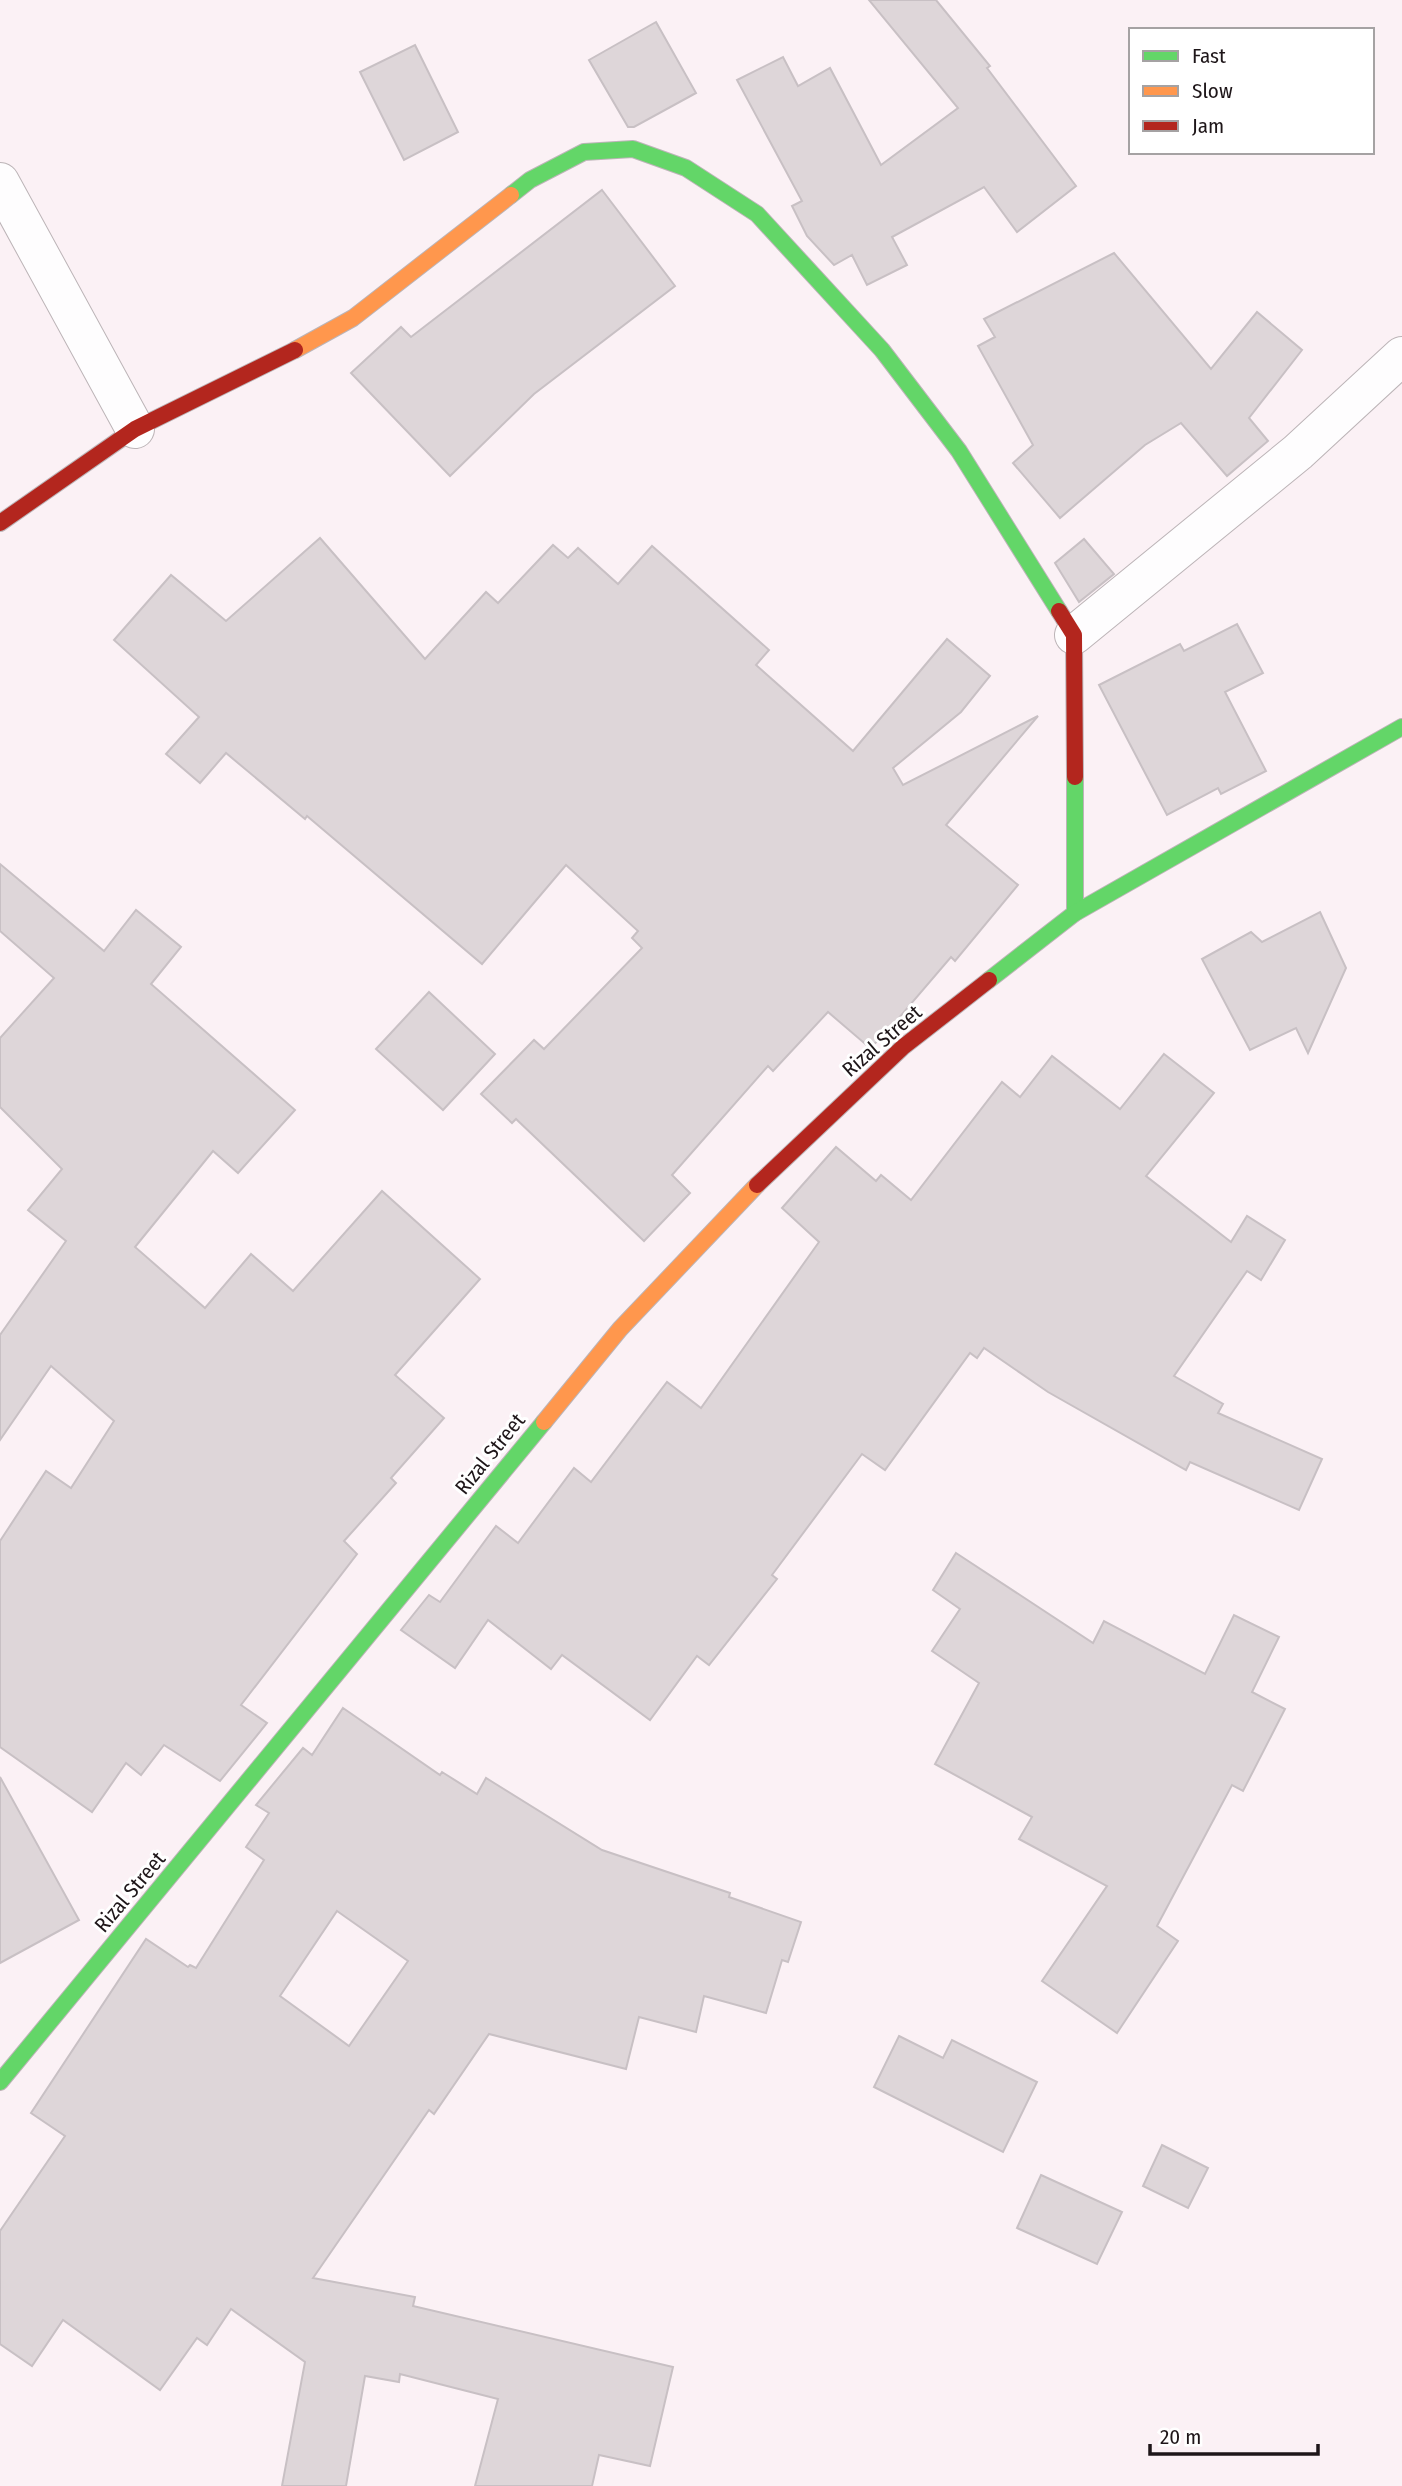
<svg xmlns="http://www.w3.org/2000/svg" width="1402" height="2486" viewBox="0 0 1402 2486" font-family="'Fira Sans Condensed',sans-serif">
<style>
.building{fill:#ded6d9;stroke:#c8c0c4;stroke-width:2;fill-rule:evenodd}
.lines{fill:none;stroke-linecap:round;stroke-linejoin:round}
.street-casing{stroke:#bcb4b7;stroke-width:40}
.fast-casing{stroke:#bcb4b7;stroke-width:18}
.slow-casing{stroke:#bcb4b7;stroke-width:18}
.jam-casing{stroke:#bcb4b7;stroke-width:18}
.street{stroke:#fefdfe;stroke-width:38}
.fast{stroke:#63d668;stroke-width:16}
.slow{stroke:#ff974d;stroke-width:16}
.jam{stroke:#b3261e;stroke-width:16}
.labels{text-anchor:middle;stroke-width:6;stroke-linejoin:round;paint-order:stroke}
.street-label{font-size:21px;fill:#1e1619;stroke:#fff}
</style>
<rect width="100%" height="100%" fill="#fbf1f5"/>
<g class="building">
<polygon points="869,0 936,0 990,66 987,68 1076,186 1017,232 984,187 892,237 907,265 867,285 852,255 834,265 807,236 792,206 802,201 737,80 783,57 798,86 830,68 881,165 958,108"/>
<polygon points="656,22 696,93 634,127 628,127 589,60"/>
<polygon points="415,45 458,132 404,160 360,72"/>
<polygon points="602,190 675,286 534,394 450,476 351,373 401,327 411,337"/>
<polygon points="1114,253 1211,369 1257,312 1302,350 1249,418 1268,441 1227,476 1181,423 1145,445 1060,518 1013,463 1033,445 978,346 995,337 984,319"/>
<polygon points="320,538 425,659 486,592 498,603 553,545 568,558 578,548 618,584 652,546 769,650 756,665 853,751 947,639 990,676 961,712 893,768 903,785 1038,716 946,825 1018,885 955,961 951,957 886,1033 870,1048 828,1012 773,1071 768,1066 672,1175 690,1193 644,1241 516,1119 512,1123 481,1094 534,1040 544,1049 642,948 632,938 638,931 566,865 482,964 307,816 305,819 226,753 200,783 166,754 199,717 114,640 171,575 226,621"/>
<polygon points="1084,539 1114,574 1079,602 1055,563"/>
<polygon points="1237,624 1263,673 1225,692 1266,771 1221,794 1218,788 1167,815 1099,685 1180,644 1184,651"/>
<polygon points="0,864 104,951 136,910 181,947 151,984 295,1110 238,1173 213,1151 135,1247 205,1308 251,1254 293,1291 382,1191 480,1279 395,1375 444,1418 391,1478 396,1483 344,1541 357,1554 241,1705 267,1723 220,1781 164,1745 141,1775 126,1763 92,1812 0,1747 0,1541 46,1471 71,1488 114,1421 51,1366 0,1440 0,1335 66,1241 28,1210 62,1169 0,1107 0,1038 54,978 0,931"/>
<polygon points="1320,912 1346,968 1308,1053 1296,1028 1250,1050 1202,959 1251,932 1262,942"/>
<polygon points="429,992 495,1054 443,1110 376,1049"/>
<polygon points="1164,1054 1214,1093 1146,1176 1231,1242 1247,1216 1285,1240 1261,1280 1247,1271 1174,1376 1223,1404 1218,1413 1322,1459 1299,1510 1190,1462 1186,1470 1048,1392 984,1348 977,1358 970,1353 885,1470 862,1454 772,1575 777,1579 709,1665 697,1656 650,1720 562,1655 551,1669 488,1620 455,1668 401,1630 429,1595 440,1602 496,1526 518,1543 574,1468 591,1482 667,1382 701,1408 819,1242 782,1208 836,1147 876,1181 881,1175 911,1200 1002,1082 1020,1097 1052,1056 1120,1109"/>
<polygon points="956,1553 1093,1643 1104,1621 1205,1674 1234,1615 1279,1637 1252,1692 1285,1709 1243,1791 1232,1785 1157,1926 1178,1941 1117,2033 1042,1981 1107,1886 1019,1839 1032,1817 935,1764 979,1683 932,1651 960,1609 933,1590"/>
<path d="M343,1708L440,1775L442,1772L477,1794L486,1778L602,1850L730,1893L729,1897L801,1922L788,1962L782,1960L766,2013L704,1996L696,2032L639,2017L626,2069L489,2034L434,2114L429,2110L313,2278L415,2297L413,2306L673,2367L650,2466L599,2455L592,2486H475L498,2399L400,2374L399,2382L365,2376L346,2486H282L305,2362L231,2309L207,2345L197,2338L160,2390L63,2320L32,2366L0,2344V2231L65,2136L31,2113L146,1939L188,1967L190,1965L196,1968L264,1860L246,1847L269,1813L256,1805L303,1748L312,1755ZM337,1911L408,1961L349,2046L280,1996Z"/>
<polygon points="0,1777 79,1920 0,1963"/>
<polygon points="899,2036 943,2058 952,2040 1037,2082 1003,2152 874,2087"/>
<polygon points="1162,2145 1208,2168 1188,2208 1143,2186"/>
<polygon points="1041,2175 1122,2212 1097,2264 1017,2228"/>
</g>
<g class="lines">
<defs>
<g id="street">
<polyline points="0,182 135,429"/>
<polyline points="1074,635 1298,452 1402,356"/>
</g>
<g id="fast">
<polyline points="511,195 530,180 584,152 633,149 686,168 757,214 882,350 959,451 1059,611"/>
<polyline points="1075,777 1075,913"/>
<polyline points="989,980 1075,913 1402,727"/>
<polyline points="0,2082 544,1422"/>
</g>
<g id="slow">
<polyline points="295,350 353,318 511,195"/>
<polyline points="544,1422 620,1329 757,1185"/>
</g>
<g id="jam">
<polyline points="0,523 135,429 295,350"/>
<polyline points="1059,611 1074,635 1075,777"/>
<polyline points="757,1185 903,1047 989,980"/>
</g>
</defs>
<use href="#street" class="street-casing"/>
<use href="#fast" class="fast-casing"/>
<use href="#slow" class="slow-casing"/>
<use href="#jam" class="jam-casing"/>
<use href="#street" class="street"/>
<use href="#fast" class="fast"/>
<use href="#slow" class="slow"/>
<use href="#jam" class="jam"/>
</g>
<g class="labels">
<g class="street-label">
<text transform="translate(882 1041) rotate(-41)" y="7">Rizal Street</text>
<text transform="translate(490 1454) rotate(-51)" y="7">Rizal Street</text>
<text transform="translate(130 1892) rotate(-50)" y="7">Rizal Street</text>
</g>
</g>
<rect x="1129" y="28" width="245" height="126" fill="#ffffff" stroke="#a5a2a3" stroke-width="2"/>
<rect x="1143" y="51" width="35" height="10" fill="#63d668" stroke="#a5a2a3" stroke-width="2"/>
<text x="1192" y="63" font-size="21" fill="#1e1619">Fast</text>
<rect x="1143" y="86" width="35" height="10" fill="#ff974d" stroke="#a5a2a3" stroke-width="2"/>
<text x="1192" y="98" font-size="21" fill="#1e1619">Slow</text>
<rect x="1143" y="121" width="35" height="10" fill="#b3261e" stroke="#a5a2a3" stroke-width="2"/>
<text x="1192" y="133" font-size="21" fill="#1e1619">Jam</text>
<path d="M1150 2444v10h168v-10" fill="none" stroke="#1e1619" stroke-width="3.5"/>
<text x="1160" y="2444" font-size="21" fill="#1e1619" stroke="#ffffff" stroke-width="5" paint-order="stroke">20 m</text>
</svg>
